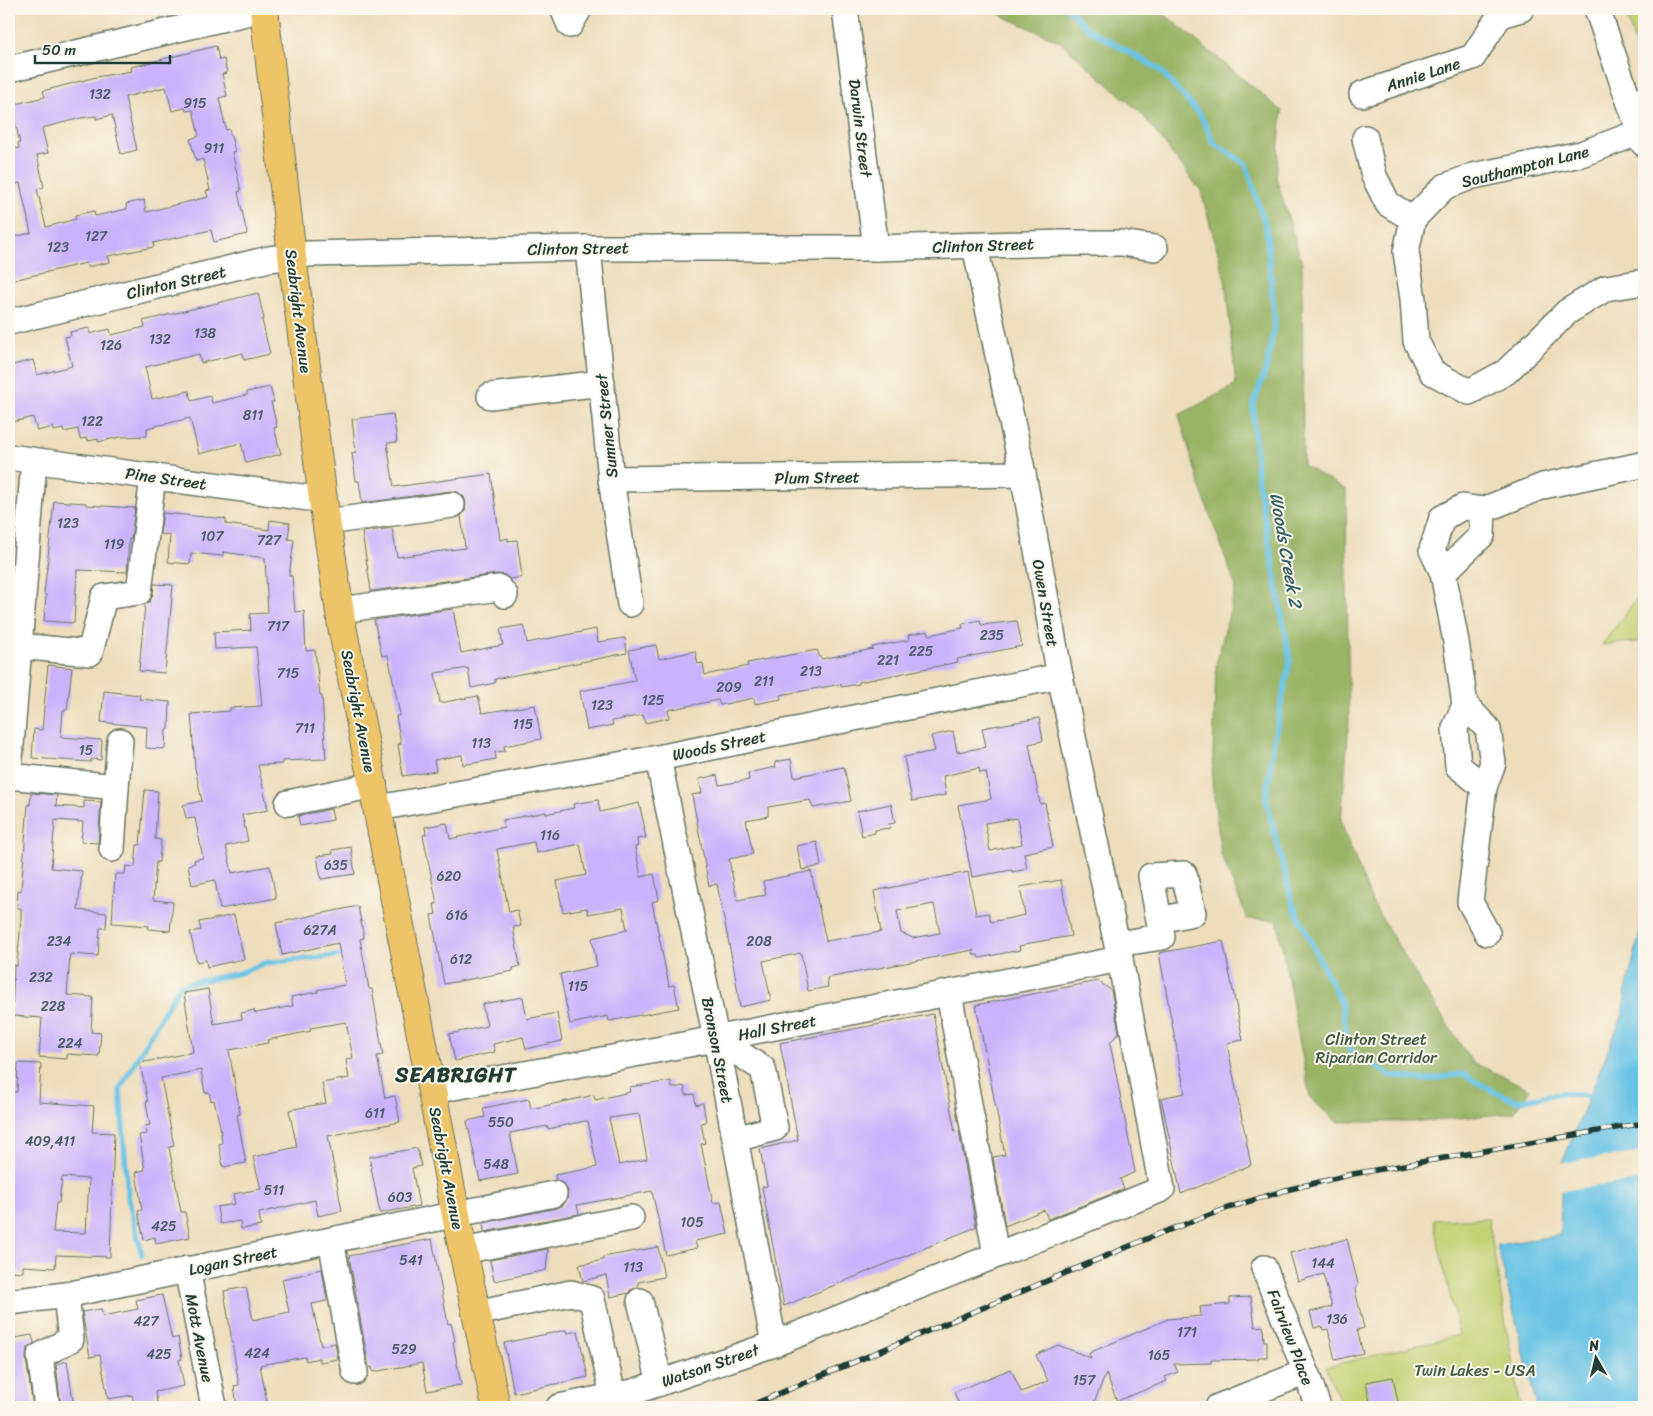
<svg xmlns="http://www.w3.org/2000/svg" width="1653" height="1416" viewBox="0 0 1653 1416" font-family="Sriracha,sans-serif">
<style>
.green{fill:#c2d275;stroke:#708854}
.forest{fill:#99b466;stroke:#5c784d}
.water{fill:#67c3e5;stroke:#43808c}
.pier{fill:#edb}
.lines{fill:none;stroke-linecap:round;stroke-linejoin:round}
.stream{stroke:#67c3e5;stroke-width:5.5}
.building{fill:#cab3fc;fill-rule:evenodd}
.minor-casing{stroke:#677563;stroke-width:28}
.major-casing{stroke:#677563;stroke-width:30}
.minor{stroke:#fff;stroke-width:25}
.major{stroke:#eec469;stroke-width:28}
.rail-casing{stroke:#1f3d34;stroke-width:5.5}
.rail{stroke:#fbf7ec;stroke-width:4;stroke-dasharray:11;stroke-linecap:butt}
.labels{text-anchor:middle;stroke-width:4;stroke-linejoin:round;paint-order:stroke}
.number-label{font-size:14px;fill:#4a5a66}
.street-label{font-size:16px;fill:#1f3d34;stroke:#fbf7ec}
.park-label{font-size:16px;fill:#405b41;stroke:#fbf7ec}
.water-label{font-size:18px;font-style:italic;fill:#315e60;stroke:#fbf7ec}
.district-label{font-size:21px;font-weight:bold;letter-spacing:1px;fill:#1f3d34;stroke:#fbf7ec}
</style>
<rect width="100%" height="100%" fill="#fbf7ec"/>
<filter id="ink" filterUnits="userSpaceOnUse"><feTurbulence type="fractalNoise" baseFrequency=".02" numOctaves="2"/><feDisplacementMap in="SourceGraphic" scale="10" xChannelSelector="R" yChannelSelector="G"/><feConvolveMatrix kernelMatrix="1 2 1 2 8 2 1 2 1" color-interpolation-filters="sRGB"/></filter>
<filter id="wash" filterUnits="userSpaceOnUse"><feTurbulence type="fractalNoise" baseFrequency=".0096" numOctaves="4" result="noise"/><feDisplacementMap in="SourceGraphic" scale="20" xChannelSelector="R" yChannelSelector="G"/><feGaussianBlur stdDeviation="1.12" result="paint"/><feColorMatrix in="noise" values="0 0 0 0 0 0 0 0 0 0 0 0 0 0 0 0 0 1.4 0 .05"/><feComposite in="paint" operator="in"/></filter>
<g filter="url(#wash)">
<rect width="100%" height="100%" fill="#edb"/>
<g class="green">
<polygon points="1624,9 1644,9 1644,72"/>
<polygon points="1644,589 1644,641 1602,645"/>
<polygon points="1488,1218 1520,1407 1342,1407 1326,1367 1459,1335 1433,1220"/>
</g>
<polygon class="forest" points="987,9 1158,9 1282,111 1276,177 1302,263 1303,465 1346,490 1349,722 1341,822 1372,902 1423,987 1472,1062 1530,1089 1514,1113 1412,1122 1337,1122 1310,1098 1277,920 1247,919 1221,854 1212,782 1216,665 1236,587 1201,490 1179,415 1236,385 1225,279 1201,191 1141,113 1059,41"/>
<polygon class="water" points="1644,914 1644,1407 1537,1407 1497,1245 1560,1235 1562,1163 1623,1014 1626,991"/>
<polygon class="pier" points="1644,1152 1644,1180 1559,1191 1559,1163"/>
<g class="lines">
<g class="stream">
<polyline points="1068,9 1088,29 1159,69 1200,115 1214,143 1246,164 1266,228 1275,321 1267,366 1253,406 1257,476 1290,660 1274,741 1266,799 1293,905 1341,1003 1349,1049 1389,1075 1424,1080 1462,1074 1493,1091 1517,1101 1562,1093 1597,1097"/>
<polyline points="142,1255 128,1196 120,1089 139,1055 180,985 240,973 265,963 344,955"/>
</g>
</g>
<g id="blocks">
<g class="building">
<path d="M216,46L219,60L224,59L227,73L222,74L227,96L219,98L226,130L229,129L235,151L232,152L241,191L238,192L247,234L214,242L211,230L153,243L154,247L108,256L110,262L87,267L86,263L9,281V245L15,243L13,237L31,233L20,183L9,186V150L19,148L18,143H20L11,105L45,97L43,91L96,77L132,71L131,67ZM166,87L172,111L185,108L186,111L193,110L199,136L190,139L196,161L203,159L210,190L206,191L208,197L146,212L144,200L126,204L127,209L95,216L94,211L75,215L76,219L46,227L37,189L44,187L37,155L48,153L42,128L81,118L96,116V119L112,115L121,154L137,150L125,97Z"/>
<polygon points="258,293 264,319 262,320 270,354 244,360 243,353 201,363 199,354 145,367 152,399 189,391 191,401 210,396 212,403 247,395 247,392 270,387 274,402 271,402 277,427 274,428 281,454 246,463 241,443 199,454 190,418 147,428 147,436 120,437 98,442 98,439 88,441 88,438 80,439 78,429 64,432 63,429 54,431 53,427 37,431 33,417 13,422 12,419 9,420 9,366 33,360 37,375 72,366 65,337 71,336 70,332 89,328 90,334 110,329 111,335 145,327 143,321"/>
<polygon points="393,414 397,442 387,443 394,487 491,474 500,540 508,538 508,541 517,540 522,577 510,579 505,575 497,574 371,591 362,532 392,528 397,557 465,548 461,516 465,511 466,504 464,497 458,492 450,491 362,503 359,481 356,481 352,453 356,452 352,419"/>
<polygon points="54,501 86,503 86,505 135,508 131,539 129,539 127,572 77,570 74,623 44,621 46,595 44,594"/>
<polygon points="163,513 226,519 226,524 269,530 270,520 290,523 288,539 294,540 289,576 292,576 295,612 304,611 306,651 315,650 320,696 322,696 326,759 282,761 282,764 258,765 268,810 242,815 248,841 226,846 232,873 270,866 276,898 220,909 215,880 192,885 188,865 195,863 194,860 203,858 195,818 186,819 183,805 202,801 195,768 191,714 230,711 230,708 262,706 256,647 215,649 214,632 251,630 250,614 268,613 265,558 223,552 223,556 191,553 190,564 168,562 170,535 160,534"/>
<polygon points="154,584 173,585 165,673 139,671 145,604 150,602 153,594"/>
<polygon points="453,609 461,653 503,645 500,629 524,625 527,643 596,629 598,642 625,638 627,653 495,679 495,683 471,688 468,668 435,673 440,703 478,696 482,713 535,705 541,739 504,746 505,751 495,752 496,759 463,765 462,755 434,760 436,771 403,776 398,744 401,744 396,716 400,715 388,655 382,656 374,620"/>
<polygon points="980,620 981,625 1017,621 1022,646 957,659 958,662 859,682 859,684 841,687 841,684 780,695 781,699 755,704 754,698 720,705 718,700 668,710 669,718 645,723 643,715 612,721 613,725 587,730 580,691 635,681 629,650 656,645 659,659 695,651 698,664 703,663 705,675 748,666 747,663 817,650 821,659 873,649 872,647 909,640 908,635 928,631 929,635 963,628 962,624"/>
<polygon points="48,665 72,668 67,710 63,710 61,737 102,740 101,760 91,759 91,762 32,758 34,729 42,730"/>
<polygon points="104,691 140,695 139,699 170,702 169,729 166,730 165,749 146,748 147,727 101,722"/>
<path d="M1039,718L1043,741L1029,744L1040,804L1045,803L1053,847L1024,853L1027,869L1012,872V870L972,877L958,805L991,799L986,772L980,773L979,768L943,776L946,795L912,801L904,757L935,751L931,736L953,731L957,752L986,747L982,728ZM1017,818L1022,844L990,851L985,823Z"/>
<path d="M791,759L794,777L844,767L851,801L813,808L810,800L768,807V816L746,820L753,854L729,859L737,900L766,895L763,881L811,871L826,941L881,932L874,891L968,872L976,915L989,913L991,922L1025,915L1020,887L1061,880L1071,936L1025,944V945L1019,946L1020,950L979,958L978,955H974L973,950L827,978L828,987L808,991L801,953L763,961L771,1000L740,1007L735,974L717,884L709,886L692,795L702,793L699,779L717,775L719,785L749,780L748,773L776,767L775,762ZM934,904L940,933L913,938L901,933L897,911Z"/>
<polygon points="145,790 158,791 155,839 161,840 159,862 156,862 153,900 173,902 170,931 148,929 149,926 112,923 115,874 125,874 126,866 135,867 137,845 140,845"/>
<polygon points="31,793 57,795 56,806 84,808 84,801 101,802 98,843 81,842 83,822 55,820 51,868 82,871 78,910 107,913 106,928 100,928 98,956 70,954 67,995 93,997 91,1032 101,1033 99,1056 67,1054 67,1059 39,1057 42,1018 12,1016 14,965 17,966 21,920 21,908 17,908 18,890 21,891 28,804 30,805"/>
<polygon points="598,800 600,812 639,803 645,829 644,829 646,838 637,839 638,846 635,847 641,877 654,874 659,900 652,902 669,986 674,985 679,1008 609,1021 608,1016 570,1024 560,974 597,966 592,938 627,930 623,908 588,914 587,908 563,912 557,881 586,875 580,844 536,853 534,842 497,849 509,912 517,910 521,926 513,927 520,966 513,968 513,971 444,984 431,915 436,914 434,904 437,904 423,835 426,834 425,827 447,823 450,839 504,827 503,820 546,812 546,814 574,808 573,804"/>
<polygon points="891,804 895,823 889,824 890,828 875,830 875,833 862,836 857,811"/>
<polygon points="331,809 333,820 300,826 298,816"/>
<polygon points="817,842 821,866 802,870 797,846"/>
<polygon points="351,847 355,874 321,879 317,856 333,854 332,850"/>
<polygon points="358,906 364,938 360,939 369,989 372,989 383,1055 377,1056 385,1098 395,1096 400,1122 328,1136 342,1211 318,1216 315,1200 259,1213 261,1226 241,1229 240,1221 220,1224 217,1207 235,1204 233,1194 261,1189 253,1157 297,1147 289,1110 326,1103 322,1083 349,1078 346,1060 353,1058 346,1022 310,1028 311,1031 267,1040 268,1043 229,1050 240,1114 237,1115 246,1163 223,1167 219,1144 222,1143 220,1126 214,1100 211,1101 209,1092 205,1093 201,1070 161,1078 174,1146 169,1147 181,1212 185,1212 190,1237 156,1244 155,1237 144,1240 138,1211 142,1210 136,1172 145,1170 139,1135 147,1134 145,1126 150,1125 146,1102 148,1102 140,1063 193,1052 184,993 208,989 214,1024 242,1019 241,1013 254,1010 255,1013 262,1012 293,1006 291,997 318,992 317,990 345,985 338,943 282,955 276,923"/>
<polygon points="234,915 244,959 207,967 206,960 197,962 190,932 201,930 199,922"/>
<polygon points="1223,941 1243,1040 1227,1043 1251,1165 1181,1194 1161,1098 1185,1093 1159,953"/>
<polygon points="1098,981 1111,990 1119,1032 1110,1043 1135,1172 1120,1179 1124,1189 1048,1219 1044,1210 1005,1226 993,1157 1005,1155 976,1005"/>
<polygon points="523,997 527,1019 557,1013 562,1041 526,1049 523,1037 493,1044 495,1052 455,1061 449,1034 487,1026 482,1004"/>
<polygon points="933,1014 955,1132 959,1131 976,1227 784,1306 762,1187 767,1186 760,1149 798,1140 780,1043"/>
<path d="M18,1063L41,1064L39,1102L94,1106L92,1132L114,1133L110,1257L56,1255L55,1268L23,1266V1272L9,1271V1092H17ZM62,1177L89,1179L86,1233L53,1232L56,1203H59Z"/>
<path d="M671,1081L672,1088L684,1086L686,1095L694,1094L696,1105L703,1103L706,1122L701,1123L705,1143L701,1144L713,1203L721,1202L728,1234L695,1241L697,1248L666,1255L652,1191L577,1205L579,1214L484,1232L483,1223L557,1208L563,1205L567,1199L568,1191L564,1184L556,1180L555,1175L597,1167L588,1121H585L548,1129L547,1126L510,1133L518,1174L480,1181L467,1121L485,1117L483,1108L529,1099L531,1109L594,1095L595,1100L630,1092L629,1087ZM639,1114L647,1159L619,1165L609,1118Z"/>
<polygon points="417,1148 421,1166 412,1168 419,1206 380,1213 369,1157"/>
<polygon points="432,1239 448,1324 451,1323 455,1341 453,1342 461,1385 427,1391 422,1363 373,1372 372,1367 369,1368 349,1256 384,1249 384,1248"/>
<polygon points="1347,1239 1358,1284 1355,1290 1364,1328 1357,1330 1363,1353 1335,1360 1328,1329 1323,1330 1322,1326 1314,1328 1310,1312 1332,1307 1323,1274 1298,1281 1290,1253"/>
<polygon points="658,1247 664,1277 638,1282 638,1287 630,1290 629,1293 610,1297 606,1275 583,1281 579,1265 603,1260 603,1257"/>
<polygon points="548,1249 546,1270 494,1281 490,1260"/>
<polygon points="322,1269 327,1301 312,1304 321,1346 335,1343 338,1359 320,1362 319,1358 306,1361 305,1357 260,1365 268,1407 237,1407 234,1386 239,1385 238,1379 224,1291 246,1287 253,1320 289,1312 282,1279 309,1273 308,1272"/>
<polygon points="162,1295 172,1339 178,1337 182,1359 179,1360 184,1386 155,1392 158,1407 134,1407 132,1395 108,1399 100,1355 90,1357 82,1312 101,1309 103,1316 138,1309 136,1300"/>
<polygon points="1251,1297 1255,1327 1263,1326 1264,1341 1267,1341 1267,1357 1258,1357 1258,1359 1211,1360 1211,1363 1174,1364 1178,1372 1165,1377 1167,1381 1117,1401 1106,1374 1092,1407 960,1407 954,1392 1011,1369 1021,1392 1048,1381 1036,1355 1058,1345 1091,1358 1089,1353 1168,1319 1201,1316 1200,1307 1230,1304 1230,1298"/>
<polygon points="566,1330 567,1333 578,1331 588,1377 514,1393 504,1343"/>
<polygon points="32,1335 34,1343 27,1349 26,1358 33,1407 9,1407 9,1339"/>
<polygon points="67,1361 74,1407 61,1407 56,1364"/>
<polygon points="1393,1377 1399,1407 1371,1407 1366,1382"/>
</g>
</g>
</g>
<g filter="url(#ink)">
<use href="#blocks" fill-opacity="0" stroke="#677563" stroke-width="1"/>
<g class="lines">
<defs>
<g id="minor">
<polyline points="563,9 570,25 579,9"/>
<polyline points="845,9 876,248"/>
<polyline points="1597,9 1644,144"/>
<polyline points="9,69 263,9"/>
<polyline points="1362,94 1473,57 1500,15 1521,9"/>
<polyline points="1640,132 1581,154 1473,176 1444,187 1413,219 1406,252 1413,299 1416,341 1432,372 1469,392 1506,372 1567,312 1606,288 1644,282"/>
<polyline points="1365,138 1374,176 1388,204 1413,219"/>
<polyline points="588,248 611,479 630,604"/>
<polyline points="9,322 269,259 309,254 588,248 876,248 1062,243 1121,243 1155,248"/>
<polyline points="490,396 602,383"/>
<polyline points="9,457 323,500"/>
<polyline points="611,479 1023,474"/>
<polyline points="1483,510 1543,486 1641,465 1644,466"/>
<polyline points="326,522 452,505"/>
<polyline points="1443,573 1482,535 1483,510 1463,507 1442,518 1432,550 1443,573 1456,642 1465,705 1455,728 1458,766 1484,787 1493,763 1488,729 1465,705"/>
<polyline points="340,610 499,588 505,595"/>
<polyline points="19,646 90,653 104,597 139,592 153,476"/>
<polyline points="658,758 716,1038 774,1344"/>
<polyline points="9,770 34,461"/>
<polyline points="9,776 116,787 120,741"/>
<polyline points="1484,787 1470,902 1487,933"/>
<polyline points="288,803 374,785"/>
<polyline points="378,808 658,758 1060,676"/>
<polyline points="112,849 116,787"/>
<polyline points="1117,944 1162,937 1151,876 1184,874 1193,913 1159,920"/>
<polyline points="949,993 996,1255"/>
<polyline points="716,1038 763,1069 775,1128 736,1139"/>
<polyline points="432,1091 689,1044 1120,959"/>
<polyline points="331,1240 355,1372"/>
<polyline points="463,1251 631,1218"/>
<polyline points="1264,1268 1306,1372 1318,1407"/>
<polyline points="187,1269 214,1407"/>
<polyline points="640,1301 660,1383"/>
<polyline points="9,1302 66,1295 554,1194"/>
<polyline points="476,1313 571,1293 592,1299 613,1396"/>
<polyline points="47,1407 40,1356 71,1339 66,1295"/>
<polyline points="559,1407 633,1392 774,1344 1162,1189 1120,959 1060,676 1023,474 975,246"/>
<polyline points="1218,1407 1306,1372"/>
</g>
<polyline id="major" points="264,9 292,256 323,500 342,626 459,1231 496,1407"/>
</defs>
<use href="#minor" class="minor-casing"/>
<use href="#major" class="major-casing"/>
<use href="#minor" class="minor"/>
<use href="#major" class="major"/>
<defs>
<polyline id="rail" points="747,1407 1156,1235 1228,1208 1286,1190 1353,1174 1644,1123"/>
</defs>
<use href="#rail" class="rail-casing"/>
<use href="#rail" class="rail"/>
</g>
</g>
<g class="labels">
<g class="number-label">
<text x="100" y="99">132</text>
<text x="195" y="108">915</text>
<text x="214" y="153">911</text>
<text x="96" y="241">127</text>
<text x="58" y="252">123</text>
<text x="205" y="338">138</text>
<text x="160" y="344">132</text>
<text x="111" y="350">126</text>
<text x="253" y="420">811</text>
<text x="92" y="426">122</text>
<text x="68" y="528">123</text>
<text x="212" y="541">107</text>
<text x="269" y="545">727</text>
<text x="114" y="549">119</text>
<text x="278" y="631">717</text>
<text x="992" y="640">235</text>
<text x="921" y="656">225</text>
<text x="888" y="665">221</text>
<text x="811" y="676">213</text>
<text x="288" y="678">715</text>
<text x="764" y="686">211</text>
<text x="729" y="692">209</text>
<text x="653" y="705">125</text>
<text x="602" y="710">123</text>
<text x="523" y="729">115</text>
<text x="305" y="733">711</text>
<text x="481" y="748">113</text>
<text x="86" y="755">15</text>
<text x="550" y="840">116</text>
<text x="336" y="870">635</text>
<text x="449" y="881">620</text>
<text x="457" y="920">616</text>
<text x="320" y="935">627A</text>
<text x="59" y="946">234</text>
<text x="759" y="946">208</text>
<text x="461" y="964">612</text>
<text x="41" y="982">232</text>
<text x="578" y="991">115</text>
<text x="53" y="1011">228</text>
<text x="70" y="1048">224</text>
<text x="375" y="1118">611</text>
<text x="501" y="1127">550</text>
<text x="50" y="1146">409,411</text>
<text x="496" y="1169">548</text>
<text x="274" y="1195">511</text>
<text x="400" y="1202">603</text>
<text x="692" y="1227">105</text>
<text x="164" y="1231">425</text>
<text x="411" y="1265">541</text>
<text x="1323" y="1268">144</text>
<text x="633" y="1272">113</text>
<text x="1337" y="1324">136</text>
<text x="146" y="1326">427</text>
<text x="1187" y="1337">171</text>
<text x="404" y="1354">529</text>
<text x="257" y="1358">424</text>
<text x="159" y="1359">425</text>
<text x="1159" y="1360">165</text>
<text x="1084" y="1385">157</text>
</g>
<g class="street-label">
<text transform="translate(1423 74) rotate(-18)" y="6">Annie Lane</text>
<text transform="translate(861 128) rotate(83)" y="6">Darwin Street</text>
<text transform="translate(1525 166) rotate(-14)" y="6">Southampton Lane</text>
<text transform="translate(983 245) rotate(-2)" y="6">Clinton Street</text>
<text transform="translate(578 248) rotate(-1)" y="6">Clinton Street</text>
<text transform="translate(176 282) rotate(-13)" y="6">Clinton Street</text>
<text transform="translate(299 311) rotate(83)" y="6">Seabright Avenue</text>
<text transform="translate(606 426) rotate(-96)" y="6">Sumner Street</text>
<text transform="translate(817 477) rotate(-1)" y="6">Plum Street</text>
<text transform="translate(166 478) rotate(8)" y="6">Pine Street</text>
<text transform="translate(1046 603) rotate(80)" y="6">Owen Street</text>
<text transform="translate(359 711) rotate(79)" y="6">Seabright Avenue</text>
<text transform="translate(719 745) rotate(-12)" y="6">Woods Street</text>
<text transform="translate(777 1027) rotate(-11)" y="6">Hall Street</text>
<text transform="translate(718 1050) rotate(79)" y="6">Bronson Street</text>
<text transform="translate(447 1168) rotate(79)" y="6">Seabright Avenue</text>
<text transform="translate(233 1260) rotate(-12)" y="6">Logan Street</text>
<text transform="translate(1291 1337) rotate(69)" y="6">Fairview Place</text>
<text transform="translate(200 1338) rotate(79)" y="6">Mott Avenue</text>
<text transform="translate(710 1365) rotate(-19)" y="6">Watson Street</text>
</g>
<g class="park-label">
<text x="1376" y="1045">Clinton Street<tspan x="1376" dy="18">Riparian Corridor</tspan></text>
<text x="1475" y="1376">Twin Lakes - USA</text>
</g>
<g class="water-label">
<text transform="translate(1286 550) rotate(80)" y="6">Woods Creek 2</text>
</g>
<g class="district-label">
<text x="456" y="1082">SEABRIGHT</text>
</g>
</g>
<rect width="1653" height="1416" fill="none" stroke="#fbf7ec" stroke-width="30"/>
<g transform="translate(1596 1358) rotate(352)" stroke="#fbf7ec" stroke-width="4" paint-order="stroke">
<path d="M0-4L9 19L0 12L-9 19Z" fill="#1f3d34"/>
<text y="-8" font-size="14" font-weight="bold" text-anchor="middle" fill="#1f3d34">N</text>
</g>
<path d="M35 55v8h135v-8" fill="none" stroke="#1f3d34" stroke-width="2.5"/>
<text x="42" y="55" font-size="15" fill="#1f3d34" stroke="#fbf7ec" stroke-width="4" paint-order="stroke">50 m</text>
</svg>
